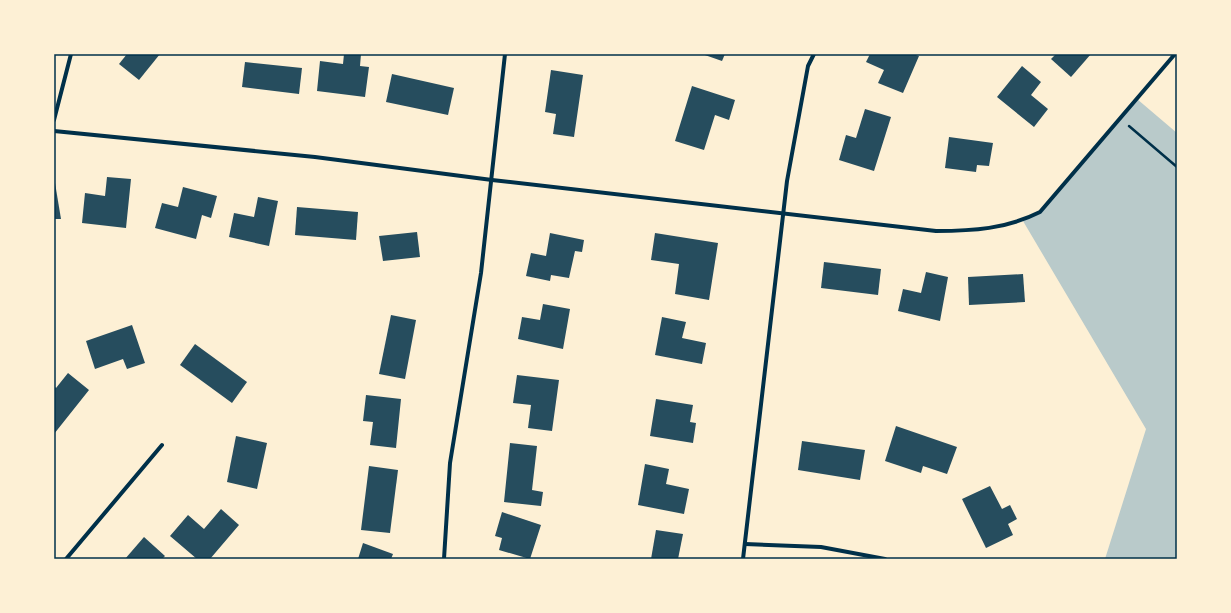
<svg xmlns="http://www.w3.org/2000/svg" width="1231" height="613" viewBox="0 0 1231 613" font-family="Merriweather,serif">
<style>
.green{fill:#b9caca}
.building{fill:#264d5e}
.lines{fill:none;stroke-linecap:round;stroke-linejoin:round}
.path{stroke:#003049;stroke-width:2.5}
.minor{stroke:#003049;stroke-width:4}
.neatline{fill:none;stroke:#003049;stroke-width:1.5}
</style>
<rect width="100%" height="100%" fill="#fdf0d5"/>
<polygon class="green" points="1137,99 1177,133 1177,559 1105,559 1146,429 1023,221 1040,212"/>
<g class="building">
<polygon points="127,54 160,54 139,80 119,64"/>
<polygon points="344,54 361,54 360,66 369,67 365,97 317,91 320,61 343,64"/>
<polygon points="702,54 725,54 722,61"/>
<polygon points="870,54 913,54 919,56 903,93 878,83 884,70 866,62"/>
<polygon points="1056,54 1091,54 1071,77 1051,59"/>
<polygon points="245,62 302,68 299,94 242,87"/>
<polygon points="1022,66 1041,82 1031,95 1048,109 1034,127 997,97"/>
<polygon points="551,70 583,75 574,137 553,134 556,114 545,112"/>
<polygon points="392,74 454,88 448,115 386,102"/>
<polygon points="692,86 735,100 729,120 715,115 704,150 675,141"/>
<polygon points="865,109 891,117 874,171 839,160 846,135 856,138"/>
<polygon points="949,137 993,143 989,166 977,165 976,172 945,168"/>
<polygon points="54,177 61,219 54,219"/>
<polygon points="107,177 131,179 126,228 82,223 85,193 105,196"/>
<polygon points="183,187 217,196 211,218 202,215 196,239 155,228 162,203 178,207"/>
<polygon points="258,197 278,201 269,246 229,237 234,213 254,217"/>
<polygon points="297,207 358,212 356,240 295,235"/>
<polygon points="417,232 420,257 383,261 379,236"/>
<polygon points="550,233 584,240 582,252 575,251 569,278 551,275 550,281 526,276 531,253 546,256"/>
<polygon points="655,233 718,243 709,300 675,294 679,264 651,260"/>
<polygon points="824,262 881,269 878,295 821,288"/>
<polygon points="926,272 948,277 940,321 898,311 903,289 921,293"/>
<polygon points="1023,274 1025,302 969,305 968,277"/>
<polygon points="543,304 570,309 563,349 518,339 522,317 540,320"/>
<polygon points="391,315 416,320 405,379 379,374"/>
<polygon points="662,317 686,322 682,338 706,343 702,364 655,355"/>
<polygon points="132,325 145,363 127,369 123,359 95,369 86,341"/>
<polygon points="195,344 247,382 232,403 180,365"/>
<polygon points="68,373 89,390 54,434 54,386 56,388"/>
<polygon points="517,375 559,380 552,431 528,428 531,405 513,403"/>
<polygon points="366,395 401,399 396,448 370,445 373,422 363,421"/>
<polygon points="656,399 693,405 690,422 696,423 693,443 650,436"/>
<polygon points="896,426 957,447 947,474 923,466 921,473 885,461"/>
<polygon points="236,436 267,443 257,489 227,482"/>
<polygon points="802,441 865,450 860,480 798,470"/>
<polygon points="510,443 537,446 532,490 543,492 541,506 504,502"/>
<polygon points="645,464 669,469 666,484 689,489 684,514 638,505"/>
<polygon points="369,466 398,470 390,533 361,530"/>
<polygon points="990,486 1002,509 1010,505 1017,519 1008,524 1013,535 986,548 962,499"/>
<polygon points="221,509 239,525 210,559 197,559 170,536 188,515 204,529"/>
<polygon points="502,512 541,525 530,559 499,550 502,538 495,536"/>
<polygon points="656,530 683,534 678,559 651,559"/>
<polygon points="144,537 165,556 162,559 125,559"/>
<polygon points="363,543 393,554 391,559 358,559"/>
</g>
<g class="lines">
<polyline class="path" points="1129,126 1177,167"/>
<g class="minor">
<polyline points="54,120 71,54"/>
<path d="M54,131L315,157L492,180L936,231C973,231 1006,229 1040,212L1175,54"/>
<polyline points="745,544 821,547 885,559"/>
<polyline points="66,559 162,445"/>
<polyline points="444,559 450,463 481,273 505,54"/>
<polyline points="743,559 787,181 808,66 814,54"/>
</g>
</g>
<rect width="1231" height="613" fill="none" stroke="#fdf0d5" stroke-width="110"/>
<rect x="55" y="55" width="1121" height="503" class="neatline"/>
</svg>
